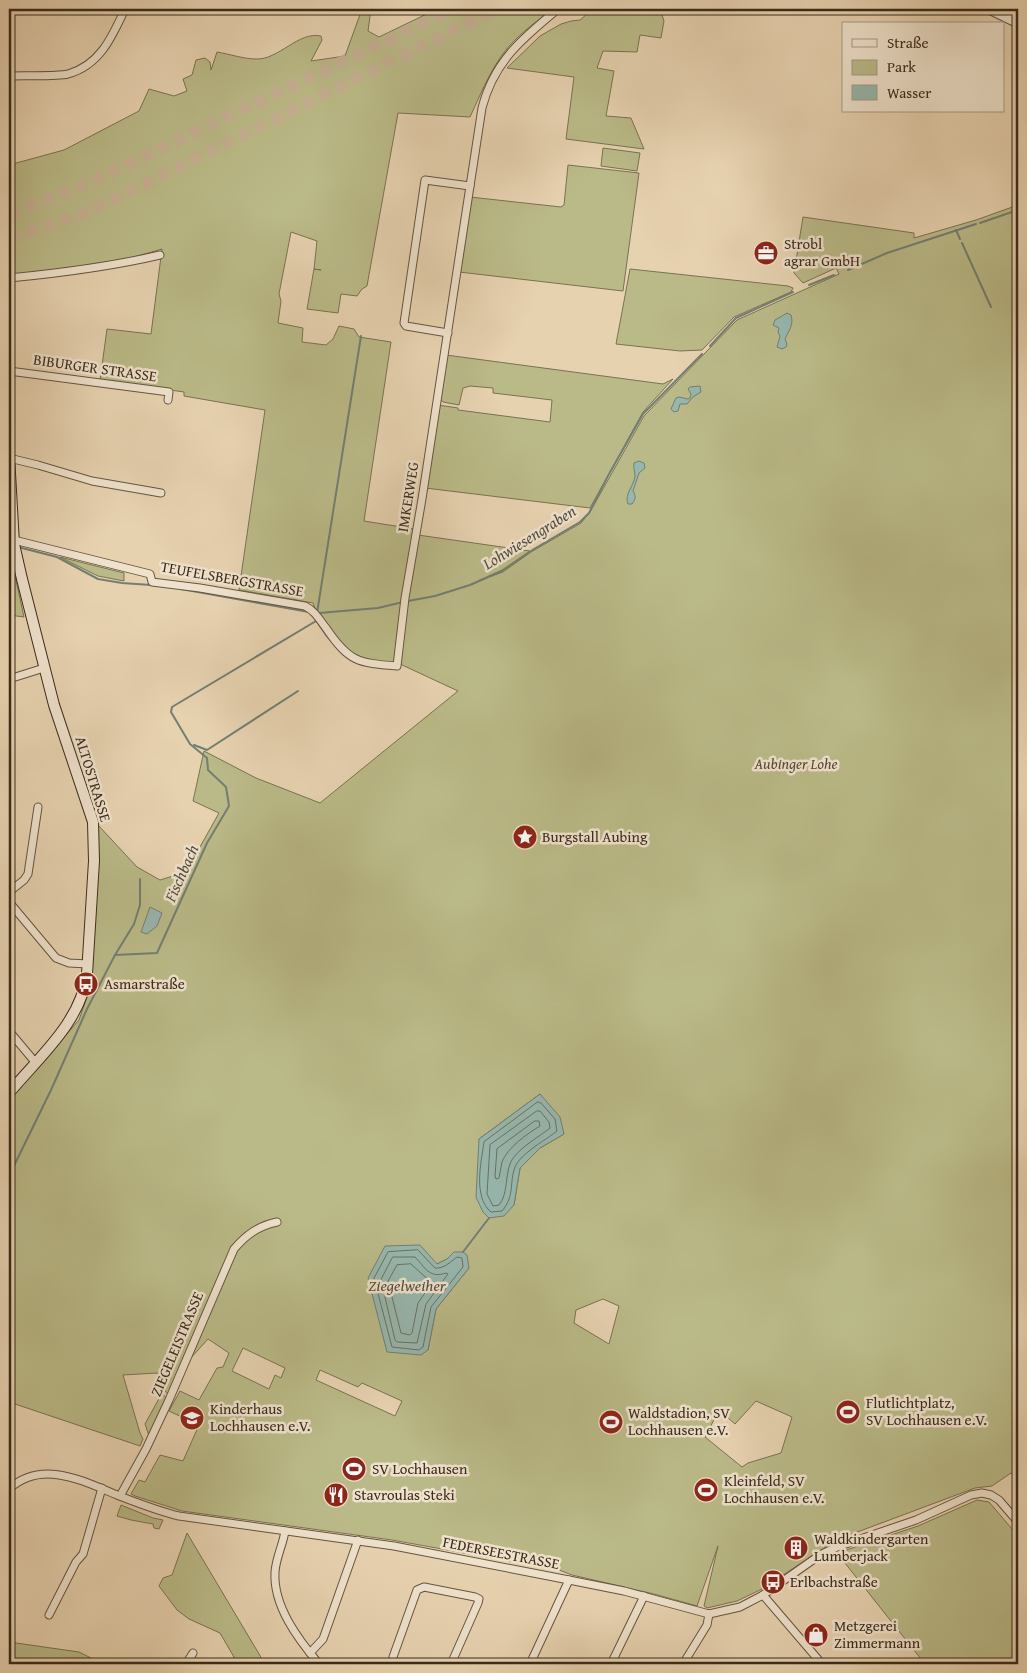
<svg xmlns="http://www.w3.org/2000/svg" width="1027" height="1673" viewBox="0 0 1027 1673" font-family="'Gentium Book Plus',serif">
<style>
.green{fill:#baba88;stroke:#7a7252;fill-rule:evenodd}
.water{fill:#97b7ae;stroke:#727f73}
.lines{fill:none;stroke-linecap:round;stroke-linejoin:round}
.shore{stroke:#697164;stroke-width:1}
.stream{stroke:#727f73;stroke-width:2}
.motorway-tunnel{stroke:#c5b192;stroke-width:12;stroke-dasharray:12 6;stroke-linecap:butt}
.minor-casing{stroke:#665540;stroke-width:9}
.tertiary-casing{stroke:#665540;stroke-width:11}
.secondary-casing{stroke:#3b2b1b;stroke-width:12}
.minor{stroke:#efe2cc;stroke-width:7}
.tertiary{stroke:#efe2cc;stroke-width:9}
.secondary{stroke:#efe2cc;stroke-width:10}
.labels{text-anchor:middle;stroke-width:5;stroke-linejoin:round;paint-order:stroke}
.poi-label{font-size:15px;fill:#3b2b1b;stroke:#efe2cc;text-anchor:start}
.street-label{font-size:15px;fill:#3b2b1b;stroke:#efe2cc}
.park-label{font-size:15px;font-style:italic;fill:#544831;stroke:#efe2cc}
.water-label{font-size:16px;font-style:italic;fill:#524e40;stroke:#efe2cc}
</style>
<rect width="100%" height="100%" fill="#e7d2b0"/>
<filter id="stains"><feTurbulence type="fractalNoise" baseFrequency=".004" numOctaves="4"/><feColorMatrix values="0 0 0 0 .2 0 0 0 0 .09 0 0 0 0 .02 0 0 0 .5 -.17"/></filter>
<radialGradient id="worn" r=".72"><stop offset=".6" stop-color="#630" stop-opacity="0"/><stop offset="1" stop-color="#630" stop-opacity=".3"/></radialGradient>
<g class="green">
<path d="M362,9H371L368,31L379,37L437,9H553C541,18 527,28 516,39C494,60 483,89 470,117L398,113L367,286L362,289L357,296L341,294L338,313L307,309L314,269L321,270L314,269L317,241L291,232L279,294L281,301L278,323L303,328L302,342L326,345L333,339L339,326L354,329L359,337L391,342L364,521L414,529L394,663L389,665C379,662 364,661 354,657C347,653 314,611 313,603L239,590L265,410L184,396V392L100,380L107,329L151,334L162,249L117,262L63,271L9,274V165L64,150L139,111L149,89L174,96L187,91L183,79L192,75L196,60L205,58L210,62L211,70L217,52C229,54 244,59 256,59C279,60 298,31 321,36L322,40L311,61L345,56Z"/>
<polygon points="593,9 644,9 662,15 664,21 661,38 640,35 637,52 603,51 597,68 614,71 606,116 631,118 644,149 566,139 574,77 507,68 540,36 561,24 571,21 580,20"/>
<polygon points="603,148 640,153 637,171 601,166"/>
<polygon points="568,165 639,173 623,291 459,272 470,197 561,207 564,205"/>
<path d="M1018,205V1481L1011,1473L992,1486L975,1488L836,1540L762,1589L737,1601L707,1608L704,1606L718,1546L697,1606L654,1594L572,1575L559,1570L392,1540L182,1511L135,1496L131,1494L139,1480L145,1482L160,1455L183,1461L199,1425L169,1411L180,1391L199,1400L217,1368L223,1367L229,1353L208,1339L189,1360L169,1396L163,1388L157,1373L123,1375L140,1433L143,1439L140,1446L9,1402V1100L79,1020L89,991L98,825L137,867L160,880L186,872L219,813L193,801L204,751L256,778L320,803L458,691L400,664L406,601L418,535L530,551L502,570L478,581L503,572L531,552L581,523L590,512L644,416L737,320L839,274L836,268L803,283L794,273L803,217L914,233V238L976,220ZM540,1094L564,1134L540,1148L520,1168L514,1205L479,1139ZM454,1252L469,1268L436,1309L428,1350L437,1264L447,1259ZM603,1299L619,1306L609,1344L574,1323L576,1310ZM243,1348L285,1368L281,1378L275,1375L269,1389L232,1371ZM320,1370L358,1387L362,1383L402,1401L395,1416L316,1380ZM756,1401L792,1417L781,1453L748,1463L742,1467L705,1437L719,1410L735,1424Z"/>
<polygon points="630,269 788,286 793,288 791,292 734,317 702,350 680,351 616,344"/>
<polygon points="446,355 663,384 673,379 643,412 590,508 425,488 438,405 458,408 458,410 550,422 552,400 493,393 493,388 470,386 463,388 459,405 443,402 439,398"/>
<polygon points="9,547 9,548 24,617 9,615"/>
<polygon points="60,557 124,573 124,581 98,576"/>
<polygon points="162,1393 167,1399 149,1436 145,1424"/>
<polygon points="977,1500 989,1502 1018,1536 1018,1664 925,1664 837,1553 918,1526"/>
<polygon points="121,1505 153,1518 163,1520 159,1529 154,1528 153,1524 131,1520 117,1516"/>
<polygon points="187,1533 265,1664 238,1664 220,1633 189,1619 177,1610 159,1586 163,1578 172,1575"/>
<polygon points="9,1642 79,1652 103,1664 9,1664"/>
</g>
<g class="water">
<path d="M787,313L791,315C794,325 789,330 785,339L787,344L786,347L782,349L777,347L780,336L778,332L779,328L773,325L775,320Z"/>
<polygon points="700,386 701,392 693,397 687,404 680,404 678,411 674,412 671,409 676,398 679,397 688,399 690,398 691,394 688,389 690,387"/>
<path d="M639,461L644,463L645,468L639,473L633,491C636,496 636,499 632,504H628C624,494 634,486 635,476C635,471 633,468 634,463Z"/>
<polygon points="150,907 162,913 157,926 147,934 141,932"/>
<polygon points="540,1094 560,1117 564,1134 540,1148 520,1168 514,1205 504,1216 489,1218 483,1212 476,1197 479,1139"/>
<polygon points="420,1245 437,1264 447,1259 454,1252 463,1252 467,1255 469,1268 436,1309 428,1350 421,1355 387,1352 368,1278 385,1246"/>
</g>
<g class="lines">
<g class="shore">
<path d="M538,1102L541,1103L555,1119L557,1131C546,1140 521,1153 515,1167C509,1183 515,1196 502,1211L491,1212C473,1197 481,1163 484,1142Z"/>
<path d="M537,1111H540L549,1122L550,1128C539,1137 515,1150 510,1164C505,1177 508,1194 499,1205L493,1206L487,1194L490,1145Z"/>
<path d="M535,1121H539L540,1126C528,1133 507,1148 502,1162C501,1167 500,1173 499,1178L496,1179L495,1176L497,1149Z"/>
<path d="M418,1250L435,1268C444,1269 450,1262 457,1257L462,1258L463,1267L431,1307L423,1347L419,1350L392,1347L374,1278L388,1252Z"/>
<path d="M393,1257H415C425,1267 429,1279 446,1273L448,1274L426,1304L417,1343L397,1342L395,1340L381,1280Z"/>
<polygon points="411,1264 432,1283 418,1303 412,1333 410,1335 401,1333 388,1281 397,1265"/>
</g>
<g class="stream">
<polyline points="980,223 1018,210"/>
<polyline points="956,230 960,239"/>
<polyline points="962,243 991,307"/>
<polyline points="848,270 887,253 976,224"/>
<polyline points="809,285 834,275"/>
<polyline points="710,346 736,318 793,292"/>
<polyline points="18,547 57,557 98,579 122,583 151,585"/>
<polyline points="181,589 309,612"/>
<polyline points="408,601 435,596 470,585 502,571 534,549 580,522 589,513 608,476 643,414 702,354"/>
<polyline points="317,613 361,336"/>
<polyline points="319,613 378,608 403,602"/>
<polyline points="316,620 326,635 344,655"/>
<polyline points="194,745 207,750 298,691"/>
<polyline points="115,955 134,924 140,905 140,879"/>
<polyline points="9,1176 51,1090 87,1009 115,955 157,953 207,843 229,806 226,787 208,770 207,758 190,744 171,712 172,707 316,621"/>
<polyline points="463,1252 489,1218"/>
</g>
<g class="motorway-tunnel">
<polyline points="9,214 80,187 453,9"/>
<polyline points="9,239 90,211 495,9"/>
</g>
<defs>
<g id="minor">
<path d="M9,76C24,75 54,77 68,74C100,65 112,37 125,9"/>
<path d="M9,278C60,273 109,267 160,255"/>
<polyline points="448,333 406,326 404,323 425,180 470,186"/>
<polyline points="9,371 169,392 168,400"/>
<polyline points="9,458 38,465 92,481 161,493"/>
<path d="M14,540L150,574L152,582L200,588L305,606C315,611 319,619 326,628C349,662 358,663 397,666L405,598L422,499L482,108C494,61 523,38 558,9"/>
<polyline points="9,679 44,668"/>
<polyline points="9,695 11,679"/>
<polyline points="9,892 24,880 28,874 38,807"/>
<polyline points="9,902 56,958 69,963 88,964"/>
<polyline points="9,1031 35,1062"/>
<path d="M9,1489C42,1459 83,1481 117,1495C138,1503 158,1511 179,1516L394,1546L569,1580L624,1591L709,1614L740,1607L763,1595L820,1555L837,1547L916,1520L971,1495L982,1493L991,1495L999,1500L1018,1522"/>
<path d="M120,1496L146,1449L169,1400L234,1249C246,1235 258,1226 277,1222"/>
<path d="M285,1531C283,1545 276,1557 275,1572C273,1606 298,1639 319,1664"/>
<polyline points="763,1595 822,1664"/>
<polyline points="49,1615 76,1562 83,1554 102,1488"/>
<polyline points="310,1653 323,1639 358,1540"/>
<polyline points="186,1664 193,1653"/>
<polyline points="392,1664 393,1657 417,1590 424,1587 475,1597 479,1599 478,1603 451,1664"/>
<polyline points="530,1664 569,1580"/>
<polyline points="611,1664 644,1596"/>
<polyline points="683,1664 707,1625 709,1614"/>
</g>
<polyline id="tertiary" points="989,9 1018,23"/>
<path id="secondary" d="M9,455L14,544L22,579L54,705L93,822L94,861L87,974C81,1022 39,1057 9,1093"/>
</defs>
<use href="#minor" class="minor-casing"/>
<use href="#tertiary" class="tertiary-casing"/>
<use href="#secondary" class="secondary-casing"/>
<use href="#minor" class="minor"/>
<use href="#tertiary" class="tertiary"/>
<use href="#secondary" class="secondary"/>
</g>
<defs>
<symbol id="office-disc" viewBox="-11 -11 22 22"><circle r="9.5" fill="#8f2418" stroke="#efe2cc"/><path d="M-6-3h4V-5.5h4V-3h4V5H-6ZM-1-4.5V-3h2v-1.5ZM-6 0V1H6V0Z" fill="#fff"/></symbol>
<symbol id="sight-disc" viewBox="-11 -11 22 22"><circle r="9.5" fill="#8f2418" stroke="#efe2cc"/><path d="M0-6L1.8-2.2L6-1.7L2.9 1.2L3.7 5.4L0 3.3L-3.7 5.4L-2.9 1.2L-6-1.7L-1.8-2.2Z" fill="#fff"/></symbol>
<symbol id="bus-disc" viewBox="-11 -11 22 22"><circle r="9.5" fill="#8f2418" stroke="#efe2cc"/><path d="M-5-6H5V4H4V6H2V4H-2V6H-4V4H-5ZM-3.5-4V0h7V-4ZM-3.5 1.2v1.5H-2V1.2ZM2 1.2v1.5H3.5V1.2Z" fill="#fff"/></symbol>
<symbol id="stadium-disc" viewBox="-11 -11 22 22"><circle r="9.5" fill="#8f2418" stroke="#efe2cc"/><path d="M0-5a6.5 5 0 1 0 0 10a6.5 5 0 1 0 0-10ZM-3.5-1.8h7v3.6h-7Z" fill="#fff"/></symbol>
<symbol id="school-disc" viewBox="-11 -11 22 22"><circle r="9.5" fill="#8f2418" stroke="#efe2cc"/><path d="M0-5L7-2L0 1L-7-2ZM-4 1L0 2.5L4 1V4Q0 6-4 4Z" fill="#fff"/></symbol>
<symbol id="restaurant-disc" viewBox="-11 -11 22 22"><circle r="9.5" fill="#8f2418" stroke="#efe2cc"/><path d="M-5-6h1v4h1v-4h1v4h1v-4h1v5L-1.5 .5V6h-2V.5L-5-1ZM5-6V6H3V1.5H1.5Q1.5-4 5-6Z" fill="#fff"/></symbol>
<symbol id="building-disc" viewBox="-11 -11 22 22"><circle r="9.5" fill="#8f2418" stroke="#efe2cc"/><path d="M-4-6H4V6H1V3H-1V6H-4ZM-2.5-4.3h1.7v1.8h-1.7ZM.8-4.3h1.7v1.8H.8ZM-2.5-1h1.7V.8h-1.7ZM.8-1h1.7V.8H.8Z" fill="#fff"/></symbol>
<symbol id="shop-disc" viewBox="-11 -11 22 22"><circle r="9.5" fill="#8f2418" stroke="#efe2cc"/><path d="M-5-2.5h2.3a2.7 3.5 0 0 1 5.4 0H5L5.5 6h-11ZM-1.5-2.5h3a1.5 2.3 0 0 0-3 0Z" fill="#fff"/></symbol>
</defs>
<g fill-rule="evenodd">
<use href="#office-disc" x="752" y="239" width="28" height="28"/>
<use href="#sight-disc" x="511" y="823" width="28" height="28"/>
<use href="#bus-disc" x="72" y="970" width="28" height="28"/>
<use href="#stadium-disc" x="834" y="1398" width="28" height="28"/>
<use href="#school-disc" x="178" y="1404" width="28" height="28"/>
<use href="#stadium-disc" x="597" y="1408" width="28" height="28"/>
<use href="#stadium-disc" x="340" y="1455" width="28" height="28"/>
<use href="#stadium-disc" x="692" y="1476" width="28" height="28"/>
<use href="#restaurant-disc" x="322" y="1481" width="28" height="28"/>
<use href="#building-disc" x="782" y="1534" width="28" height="28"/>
<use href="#bus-disc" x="759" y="1568" width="28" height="28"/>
<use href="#shop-disc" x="802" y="1621" width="28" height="28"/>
</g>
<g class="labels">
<g class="poi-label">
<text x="784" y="249">Strobl<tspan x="784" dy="17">agrar GmbH</tspan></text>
<text x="542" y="842">Burgstall Aubing</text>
<text x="104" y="989">Asmarstraße</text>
<text x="866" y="1408">Flutlichtplatz,<tspan x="866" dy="17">SV Lochhausen e.V.</tspan></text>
<text x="210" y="1414">Kinderhaus<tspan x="210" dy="17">Lochhausen e.V.</tspan></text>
<text x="628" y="1418">Waldstadion, SV<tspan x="628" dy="17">Lochhausen e.V.</tspan></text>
<text x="372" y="1474">SV Lochhausen</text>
<text x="724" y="1486">Kleinfeld, SV<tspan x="724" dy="17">Lochhausen e.V.</tspan></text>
<text x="354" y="1500">Stavroulas Steki</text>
<text x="814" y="1544">Waldkindergarten<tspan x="814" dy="17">Lumberjack</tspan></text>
<text x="790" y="1587">Erlbachstraße</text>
<text x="834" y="1631">Metzgerei<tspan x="834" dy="17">Zimmermann</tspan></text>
</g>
<g class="street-label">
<text transform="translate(95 368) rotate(8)" y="5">BIBURGER STRASSE</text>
<text transform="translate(408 497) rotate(-81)" y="5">IMKERWEG</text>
<text transform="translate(232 579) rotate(10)" y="5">TEUFELSBERGSTRASSE</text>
<text transform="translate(93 779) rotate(73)" y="5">ALTOSTRASSE</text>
<text transform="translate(177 1344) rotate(-67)" y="5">ZIEGELEISTRASSE</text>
<text transform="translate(501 1553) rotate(11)" y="5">FEDERSEESTRASSE</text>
</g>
<g class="park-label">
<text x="796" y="769">Aubinger Lohe</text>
</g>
<g class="water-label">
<text transform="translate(529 537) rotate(-32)" y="6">Lohwiesengraben</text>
<text transform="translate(181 873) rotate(-66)" y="6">Fischbach</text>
<text x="407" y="1291">Ziegelweiher</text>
</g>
</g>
<rect width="1027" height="1673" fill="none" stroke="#e7d2b0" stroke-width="30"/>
<rect x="10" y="10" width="1007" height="1653" fill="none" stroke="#3b2b1b" stroke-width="2.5"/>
<rect x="15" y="15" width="997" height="1643" fill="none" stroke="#3b2b1b"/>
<rect x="842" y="22" width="162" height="90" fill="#efe2cc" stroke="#a79985"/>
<rect x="852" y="39" width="25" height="8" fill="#efe2cc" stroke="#a79985"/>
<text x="887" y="48" font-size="15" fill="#3b2b1b">Straße</text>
<rect x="852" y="60" width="25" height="15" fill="#baba88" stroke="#a79985"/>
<text x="887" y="72" font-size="15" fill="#3b2b1b">Park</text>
<rect x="852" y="85" width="25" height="15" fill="#97b7ae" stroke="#a79985"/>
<text x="887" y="98" font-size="15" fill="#3b2b1b">Wasser</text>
<rect width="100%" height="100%" filter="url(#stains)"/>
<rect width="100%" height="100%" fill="url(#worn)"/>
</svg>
